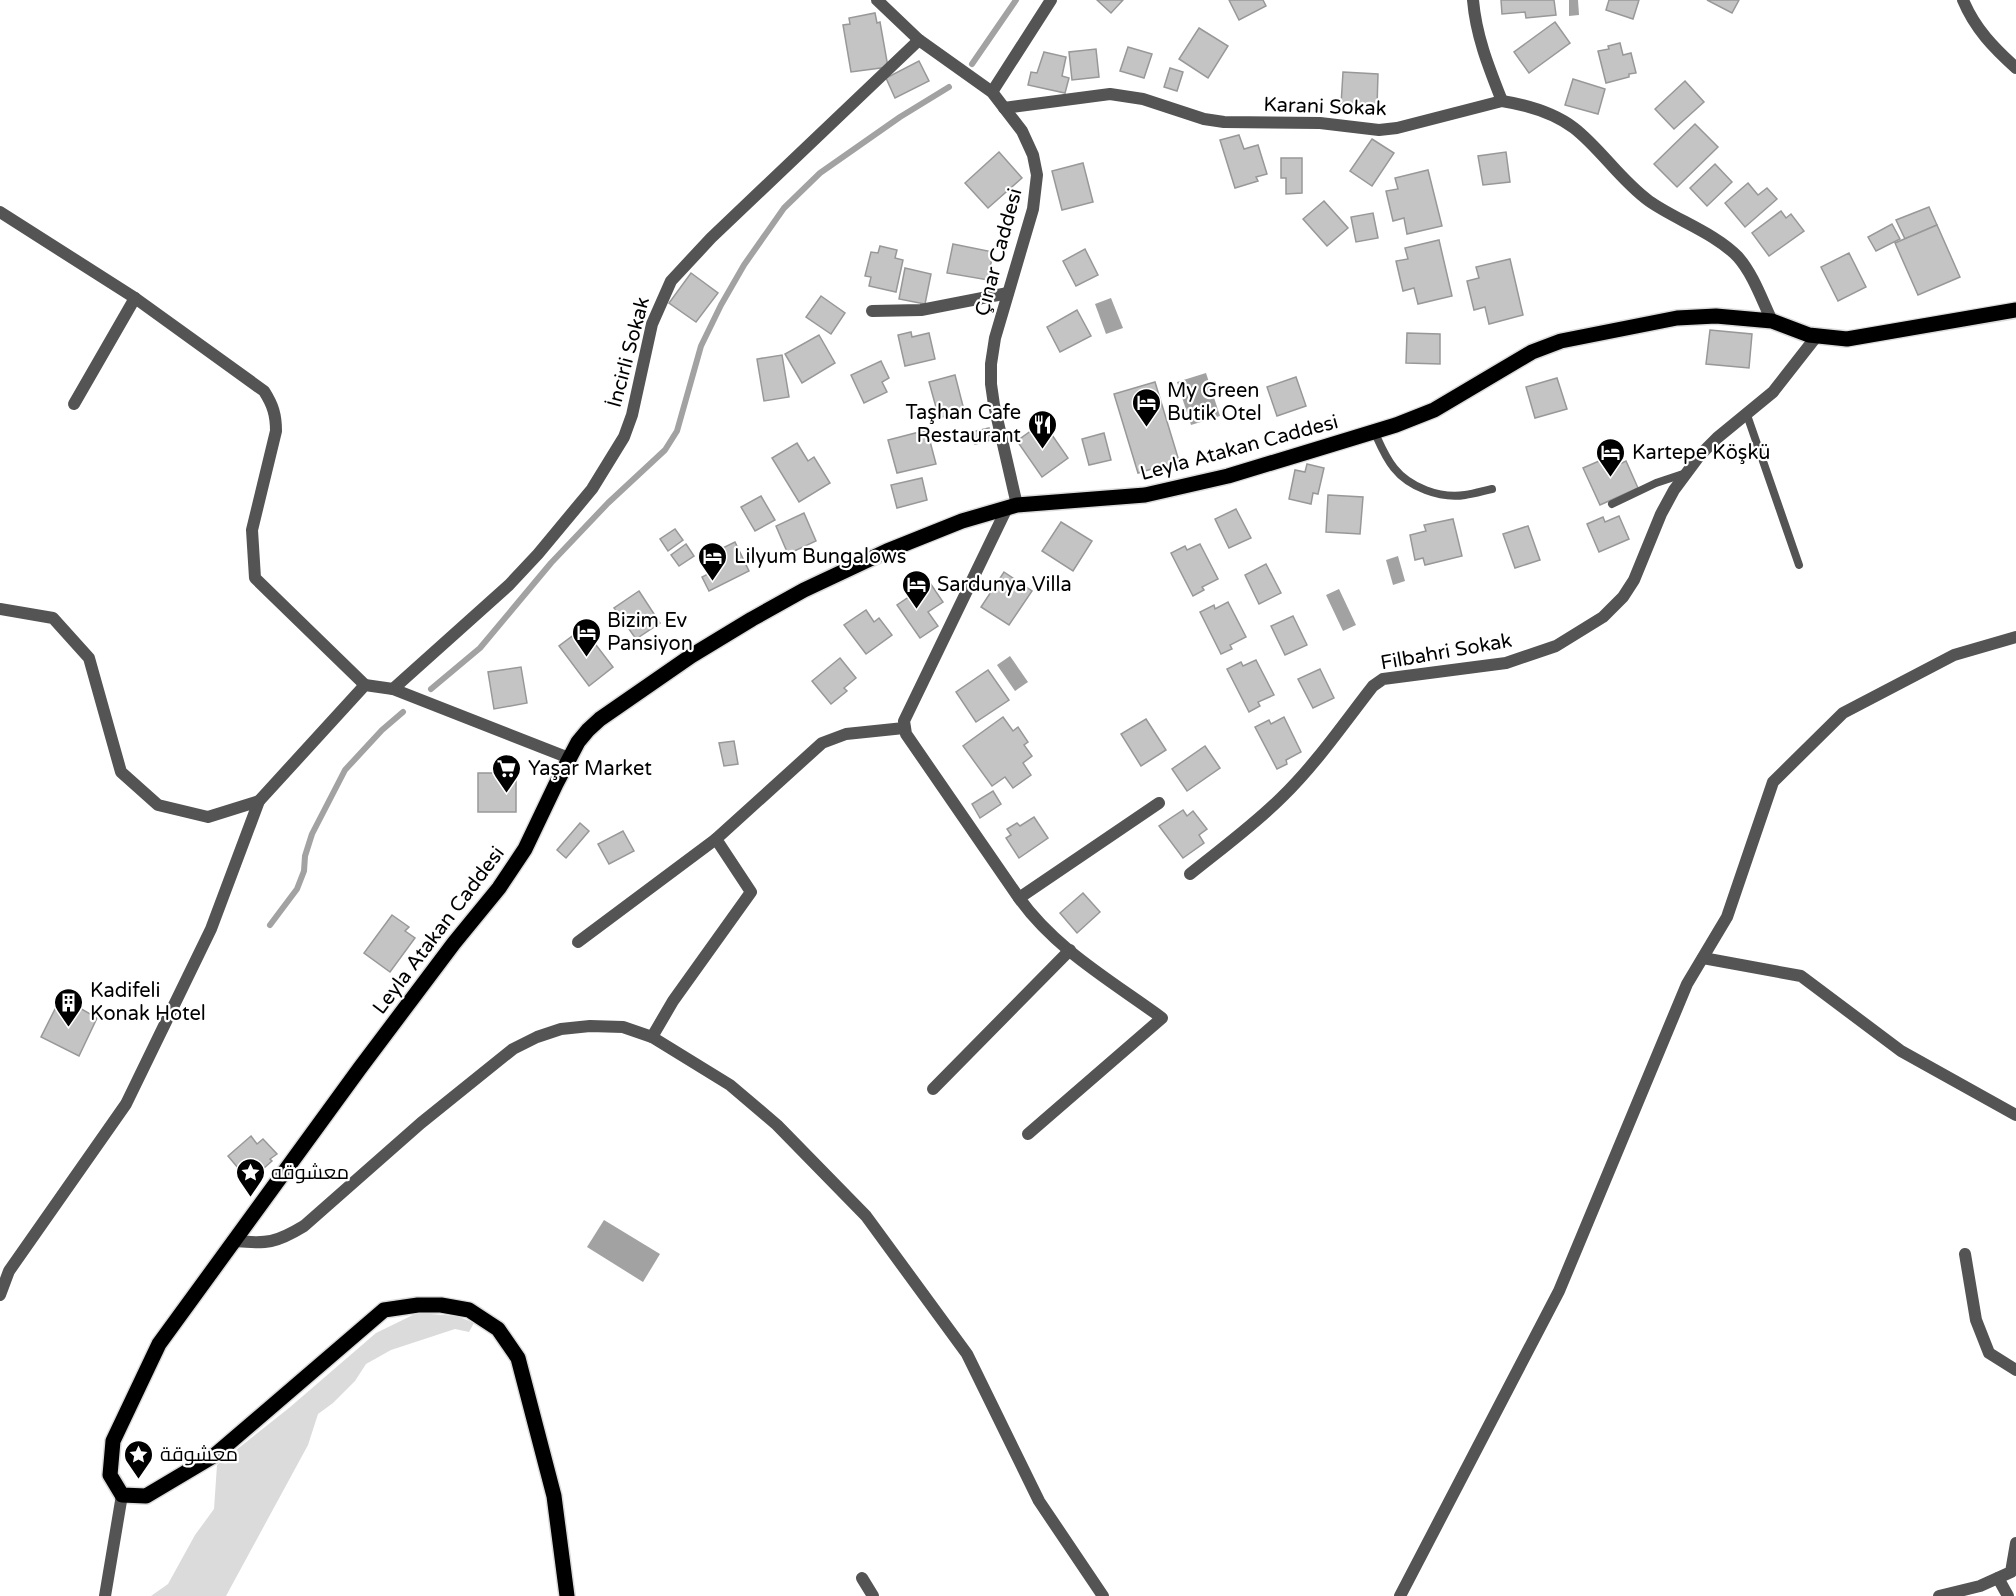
<svg xmlns="http://www.w3.org/2000/svg" width="2016" height="1596" viewBox="0 0 2016 1596" font-family="'Varela Round',Cairo,sans-serif">
<style>
.green{fill:#dbdbdb}
.water{fill:#a2a2a2}
.lines{fill:none;stroke-linecap:round;stroke-linejoin:round}
.stream{stroke:#a2a2a2;stroke-width:6}
.building{fill:#c4c4c4;stroke:#989898;stroke-width:1.5}
.primary-casing{stroke:#dbdbdb;stroke-width:18}
.service{stroke:#545454;stroke-width:8}
.minor{stroke:#545454;stroke-width:12}
.tertiary{stroke:#545454;stroke-width:12}
.primary{stroke:#000;stroke-width:15}
.labels{text-anchor:middle;stroke-width:4.5;stroke-linejoin:round;paint-order:stroke}
.street-label{font-size:20px;fill:#000;stroke:#fff}
.poi-label{font-size:20px;fill:#000;stroke:#fff;text-anchor:start}
</style>
<rect width="100%" height="100%" fill="#fff"/>
<polygon class="green" points="417,1313 457,1316 474,1323 469,1332 455,1329 391,1350 366,1364 355,1381 333,1403 318,1414 308,1445 226,1596 151,1596 168,1584 195,1535 214,1509 217,1465 289,1408 376,1333"/>
<g class="water">
<polygon points="1569,0 1578,0 1579,15 1569,16"/>
<polygon points="1111,298 1123,328 1106,334 1095,304"/>
<polygon points="1206,373 1220,416 1191,425 1177,382"/>
<polygon points="1398,556 1405,581 1393,585 1386,560"/>
<polygon points="1339,589 1356,625 1343,631 1326,595"/>
<polygon points="1010,656 1028,682 1015,691 997,665"/>
<polygon points="604,1220 660,1254 643,1282 587,1247"/>
</g>
<g class="lines">
<g class="stream">
<polyline points="972,64 1016,0"/>
<polyline points="431,689 480,648 551,563 608,503 665,450 677,431 701,346 721,305 744,265 784,208 820,173 900,117 949,87"/>
<polyline points="270,925 297,889 304,871 305,856 312,834 345,770 382,730 403,712"/>
</g>
</g>
<g class="building">
<polygon points="1097,0 1123,0 1111,13"/>
<polygon points="1229,0 1263,0 1266,6 1239,20"/>
<polygon points="1501,0 1554,0 1556,15 1526,18 1525,12 1502,14"/>
<polygon points="1609,0 1639,0 1633,19 1606,10"/>
<polygon points="1707,0 1739,0 1732,13"/>
<polygon points="875,13 877,23 880,22 888,67 851,72 843,25 850,24 849,18"/>
<polygon points="1555,22 1570,43 1529,73 1514,52"/>
<polygon points="1199,28 1228,46 1208,78 1179,59"/>
<polygon points="1620,43 1623,55 1631,53 1636,73 1629,74 1629,77 1606,83 1598,51 1609,49 1608,46"/>
<polygon points="1128,47 1152,54 1144,78 1120,71"/>
<polygon points="1096,49 1099,77 1072,80 1069,52"/>
<polygon points="1044,52 1066,57 1062,76 1069,78 1065,93 1028,85 1031,72 1037,73"/>
<polygon points="919,61 929,81 895,98 886,78"/>
<polygon points="1170,68 1183,72 1177,91 1164,87"/>
<polygon points="1343,72 1378,74 1377,107 1341,105"/>
<polygon points="1573,79 1605,89 1598,114 1565,105"/>
<polygon points="1685,81 1704,102 1674,129 1655,109"/>
<polygon points="1695,124 1718,147 1677,187 1654,164"/>
<polygon points="1239,135 1244,149 1258,145 1267,174 1256,177 1258,181 1235,188 1220,140"/>
<polygon points="1372,139 1394,153 1372,186 1350,171"/>
<polygon points="999,152 1022,178 988,208 965,183"/>
<polygon points="1506,152 1510,182 1483,185 1478,156"/>
<polygon points="1281,158 1302,158 1302,193 1286,194 1286,178 1281,178"/>
<polygon points="1083,163 1093,202 1062,210 1052,171"/>
<polygon points="1715,164 1732,182 1707,206 1690,188"/>
<polygon points="1428,170 1442,226 1407,234 1404,218 1393,221 1386,191 1398,189 1395,178"/>
<polygon points="1748,183 1758,195 1767,188 1777,199 1745,227 1725,203"/>
<polygon points="1324,201 1348,228 1327,246 1303,219"/>
<polygon points="1929,207 1937,225 1905,239 1896,220"/>
<polygon points="1781,211 1786,218 1791,214 1804,231 1769,256 1752,233"/>
<polygon points="1373,213 1378,238 1356,242 1351,217"/>
<polygon points="1892,224 1900,239 1876,251 1868,237"/>
<polygon points="1937,225 1960,277 1918,295 1895,243"/>
<polygon points="1439,240 1452,296 1418,304 1414,288 1403,291 1396,261 1408,259 1405,248"/>
<polygon points="953,244 993,252 988,280 947,273"/>
<polygon points="880,246 897,250 895,258 903,260 896,292 869,286 871,277 865,276 871,252 878,253"/>
<polygon points="1085,249 1098,275 1076,286 1063,261"/>
<polygon points="1849,253 1866,287 1838,301 1821,267"/>
<polygon points="1510,259 1523,315 1489,324 1485,307 1474,310 1467,281 1479,278 1476,267"/>
<polygon points="905,268 931,274 925,304 899,299"/>
<polygon points="691,273 718,293 696,322 669,303"/>
<polygon points="821,296 845,313 831,334 806,317"/>
<polygon points="1077,310 1091,336 1060,352 1047,327"/>
<polygon points="1710,330 1752,334 1749,368 1706,364"/>
<polygon points="911,332 912,337 929,333 935,359 905,366 898,335"/>
<polygon points="1407,333 1440,334 1440,364 1406,363"/>
<polygon points="819,335 835,363 802,383 785,354"/>
<polygon points="782,355 789,397 764,401 757,359"/>
<polygon points="881,361 889,378 882,382 887,392 864,403 851,375"/>
<polygon points="955,375 964,410 939,418 929,382"/>
<polygon points="1296,377 1306,406 1277,416 1267,387"/>
<polygon points="1557,378 1567,409 1535,418 1526,387"/>
<polygon points="1155,382 1179,461 1138,473 1114,394"/>
<polygon points="1043,422 1068,458 1042,477 1017,441"/>
<polygon points="989,428 991,440 975,444 972,432"/>
<polygon points="927,430 936,464 897,473 888,440"/>
<polygon points="1104,433 1111,460 1089,465 1082,439"/>
<polygon points="797,443 808,461 814,457 830,483 799,502 772,458"/>
<polygon points="1606,458 1611,468 1626,461 1638,488 1600,505 1583,468"/>
<polygon points="1307,464 1324,468 1318,494 1313,493 1311,504 1289,499 1295,470 1305,472"/>
<polygon points="922,478 927,500 897,508 891,485"/>
<polygon points="1328,495 1363,497 1360,534 1326,532"/>
<polygon points="761,496 775,520 755,531 741,507"/>
<polygon points="1236,509 1251,538 1229,548 1215,519"/>
<polygon points="804,513 816,541 788,554 776,526"/>
<polygon points="1619,516 1629,539 1599,552 1587,524 1603,517 1605,522"/>
<polygon points="1453,519 1462,556 1425,565 1423,558 1415,560 1410,535 1426,531 1424,525"/>
<polygon points="1061,522 1092,541 1073,571 1042,551"/>
<polygon points="1528,526 1540,560 1515,568 1503,534"/>
<polygon points="675,529 683,540 668,551 660,539"/>
<polygon points="735,542 749,571 709,591 702,577 714,571 706,556"/>
<polygon points="686,544 694,556 679,566 671,555"/>
<polygon points="1200,544 1218,579 1202,587 1204,590 1193,596 1171,553 1185,546 1187,550"/>
<polygon points="1266,564 1281,593 1259,604 1245,575"/>
<polygon points="1004,572 1032,591 1009,625 981,607"/>
<polygon points="928,580 943,602 928,612 938,626 920,638 897,605 919,590 917,587"/>
<polygon points="639,591 660,623 636,639 614,608"/>
<polygon points="1228,602 1246,637 1230,645 1232,649 1221,654 1200,612 1214,605 1215,609"/>
<polygon points="866,610 874,622 879,618 892,635 866,654 844,625"/>
<polygon points="1293,616 1307,645 1285,655 1271,626"/>
<polygon points="583,628 613,667 589,686 559,646"/>
<polygon points="840,658 856,678 844,688 847,691 831,704 812,681"/>
<polygon points="1256,660 1274,695 1258,702 1260,706 1249,712 1227,669 1241,662 1243,666"/>
<polygon points="521,667 527,703 494,709 488,672"/>
<polygon points="1320,669 1334,698 1313,708 1298,679"/>
<polygon points="988,670 1009,700 976,722 956,692"/>
<polygon points="1003,717 1013,731 1018,727 1028,742 1024,745 1032,756 1023,763 1031,775 1013,788 1005,777 992,786 963,746"/>
<polygon points="1284,717 1301,752 1286,760 1287,764 1277,769 1255,727 1269,720 1271,724"/>
<polygon points="1146,719 1166,750 1141,766 1121,734"/>
<polygon points="734,741 738,764 724,766 719,743"/>
<polygon points="1205,746 1220,768 1187,791 1172,769"/>
<rect x="478" y="773" width="38" height="39"/>
<polygon points="993,791 1001,804 980,818 972,804"/>
<polygon points="1183,810 1187,816 1193,811 1207,829 1199,835 1204,843 1183,858 1159,826"/>
<polygon points="1034,817 1048,838 1019,858 1006,838 1011,835 1007,829 1017,823 1020,826"/>
<polygon points="580,823 589,831 566,858 557,850"/>
<polygon points="623,831 634,851 609,864 598,844"/>
<polygon points="1083,893 1100,912 1077,933 1060,913"/>
<polygon points="392,915 409,927 405,931 415,938 390,972 364,953"/>
<polygon points="61,997 97,1018 79,1056 41,1037"/>
<polygon points="251,1136 257,1144 263,1139 277,1154 270,1159 272,1161 249,1181 228,1156"/>
</g>
<g class="lines">
<defs>
<polyline id="primary" points="567,1596 554,1496 518,1358 498,1329 469,1310 441,1305 418,1305 384,1310 215,1455 146,1496 122,1495 110,1475 113,1441 159,1344 360,1068 454,943 499,888 525,849 556,784 578,742 588,730 600,719 691,656 752,619 804,590 887,551 962,521 1017,505 1145,495 1228,476 1314,450 1396,425 1434,410 1532,352 1561,341 1677,318 1716,316 1772,321 1809,335 1847,339 2016,310"/>
</defs>
<use href="#primary" class="primary-casing"/>
<g class="service">
<polyline points="1747,415 1799,565"/>
<path d="M1374,431C1380,444 1385,457 1394,468C1409,487 1440,499 1465,495C1474,494 1483,491 1492,489"/>
<polyline points="1612,504 1656,483 1686,473"/>
</g>
<g class="minor">
<path d="M1473,0C1476,36 1489,68 1502,101"/>
<path d="M1963,0C1975,29 1994,48 2016,68"/>
<path d="M1004,108L1110,94L1143,99L1204,119L1224,122L1320,123L1379,130L1397,128L1502,101C1527,105 1553,112 1574,128C1601,149 1620,180 1649,201C1676,220 1715,233 1738,257C1753,274 1762,300 1772,321"/>
<path d="M0,212L135,298L264,391C273,405 276,415 276,431L252,530L255,578L365,685"/>
<polyline points="872,311 921,310 1008,293"/>
<polyline points="74,404 135,298"/>
<path d="M1007,508L904,721L906,734L1019,898C1055,949 1113,982 1162,1018L1028,1134"/>
<polyline points="0,609 53,618 89,658 121,772 158,805 208,817 259,801 365,685 393,689 569,758"/>
<polyline points="393,689 509,585 538,554 592,489 624,437 632,415 652,324 671,281 711,238 919,40"/>
<path d="M1190,874C1221,849 1254,825 1282,797C1316,764 1344,723 1373,686L1383,679L1506,663L1556,646L1603,617L1623,597L1634,580L1661,514L1674,490L1700,455L1717,438L1773,392L1816,337"/>
<polyline points="1019,898 1159,803"/>
<polyline points="578,942 716,839"/>
<polyline points="1703,958 1801,976 1901,1051 2016,1115"/>
<polyline points="652,1037 673,1001 751,892 716,839 822,743 846,734 904,728"/>
<polyline points="933,1089 1070,950"/>
<path d="M235,1241C267,1244 276,1243 304,1226L421,1123L513,1049L537,1037L561,1029L590,1026L623,1027L652,1037L730,1085L777,1125L866,1216L967,1354L1039,1501L1103,1596"/>
<polyline points="1965,1254 1976,1320 1989,1353 2016,1370"/>
<polyline points="0,1295 9,1271 126,1104 211,929 259,801"/>
<polyline points="862,1578 873,1596"/>
<polyline points="1998,1578 2008,1596"/>
<polyline points="105,1596 122,1495"/>
<polyline points="1400,1596 1559,1291 1687,984 1727,917 1773,782 1843,713 1954,655 2016,637"/>
<polyline points="1939,1596 1980,1586 2011,1572 2016,1543"/>
</g>
<g class="tertiary">
<polyline points="877,0 919,40 992,92 1022,131 1033,155 1037,175 1033,209 995,338 991,364 991,384 994,405 1017,505"/>
<polyline points="992,92 1051,0"/>
</g>
<use href="#primary" class="primary"/>
</g>
<defs>
<symbol id="hotel-pin" viewBox="-11 -11 22 30"><path d="M0 17L-7.5 6A9.5 9.5 0 1 1 7.5 6Z" fill="#000" stroke="#fff"/><path d="M-6-4.5h1.5V1H6V5H4.5V3h-9V5H-6ZM-4 0a1.8 1.8 0 1 1 3.6 0ZM.5 0V-2.5h3Q6-2.5 6 0Z" fill="#fff"/></symbol>
<symbol id="restaurant-pin" viewBox="-11 -11 22 30"><path d="M0 17L-7.5 6A9.5 9.5 0 1 1 7.5 6Z" fill="#000" stroke="#fff"/><path d="M-5-6h1v4h1v-4h1v4h1v-4h1v5L-1.5 .5V6h-2V.5L-5-1ZM5-6V6H3V1.5H1.5Q1.5-4 5-6Z" fill="#fff"/></symbol>
<symbol id="supermarket-pin" viewBox="-11 -11 22 30"><path d="M0 17L-7.5 6A9.5 9.5 0 1 1 7.5 6Z" fill="#000" stroke="#fff"/><path d="M-6-5.5h2.5l.6 2H6L4.5 2H-2.5L-4.4-4H-6ZM-1.5 3.2a1.3 1.3 0 1 0 .1 0ZM3 3.2a1.3 1.3 0 1 0 .1 0Z" fill="#fff"/></symbol>
<symbol id="building-pin" viewBox="-11 -11 22 30"><path d="M0 17L-7.5 6A9.5 9.5 0 1 1 7.5 6Z" fill="#000" stroke="#fff"/><path d="M-4-6H4V6H1V3H-1V6H-4ZM-2.5-4.3h1.7v1.8h-1.7ZM.8-4.3h1.7v1.8H.8ZM-2.5-1h1.7V.8h-1.7ZM.8-1h1.7V.8H.8Z" fill="#fff"/></symbol>
<symbol id="sight-pin" viewBox="-11 -11 22 30"><path d="M0 17L-7.5 6A9.5 9.5 0 1 1 7.5 6Z" fill="#000" stroke="#fff"/><path d="M0-6L1.8-2.2L6-1.7L2.9 1.2L3.7 5.4L0 3.3L-3.7 5.4L-2.9 1.2L-6-1.7L-1.8-2.2Z" fill="#fff"/></symbol>
</defs>
<g fill-rule="evenodd">
<use href="#hotel-pin" x="1130" y="386" width="33" height="45"/>
<use href="#restaurant-pin" x="1026" y="408" width="33" height="45"/>
<use href="#hotel-pin" x="1594" y="436" width="33" height="45"/>
<use href="#hotel-pin" x="696" y="540" width="33" height="45"/>
<use href="#hotel-pin" x="900" y="568" width="33" height="45"/>
<use href="#hotel-pin" x="570" y="616" width="33" height="45"/>
<use href="#supermarket-pin" x="490" y="752" width="33" height="45"/>
<use href="#building-pin" x="52" y="986" width="33" height="45"/>
<use href="#sight-pin" x="234" y="1156" width="33" height="45"/>
<use href="#sight-pin" x="122" y="1438" width="33" height="45"/>
</g>
<g class="labels">
<g class="street-label">
<text transform="translate(1325 106) rotate(2)" y="7">Karani Sokak</text>
<text transform="translate(998 252) rotate(-75)" y="7">Çınar Caddesi</text>
<text transform="translate(628 352) rotate(-75)" y="7">İncirli Sokak</text>
<text transform="translate(1239 447) rotate(-15)" y="7">Leyla Atakan Caddesi</text>
<text transform="translate(1446 651) rotate(-10)" y="7">Filbahri Sokak</text>
<text transform="translate(438 930) rotate(-53)" y="7">Leyla Atakan Caddesi</text>
</g>
<g class="poi-label">
<text x="1167" y="397">My Green<tspan x="1167" dy="23">Butik Otel</tspan></text>
<text x="1021" y="419" text-anchor="end">Taşhan Cafe<tspan x="1021" dy="23">Restaurant</tspan></text>
<text x="1632" y="459">Kartepe Köşkü</text>
<text x="734" y="563">Lilyum Bungalows</text>
<text x="937" y="591">Sardunya Villa</text>
<text x="607" y="627">Bizim Ev<tspan x="607" dy="23">Pansiyon</tspan></text>
<text x="528" y="775">Yaşar Market</text>
<text x="90" y="997">Kadifeli<tspan x="90" dy="23">Konak Hotel</tspan></text>
<text x="271" y="1179">معشوقه</text>
<text x="160" y="1461">معشوقة</text>
</g>
</g>
</svg>
